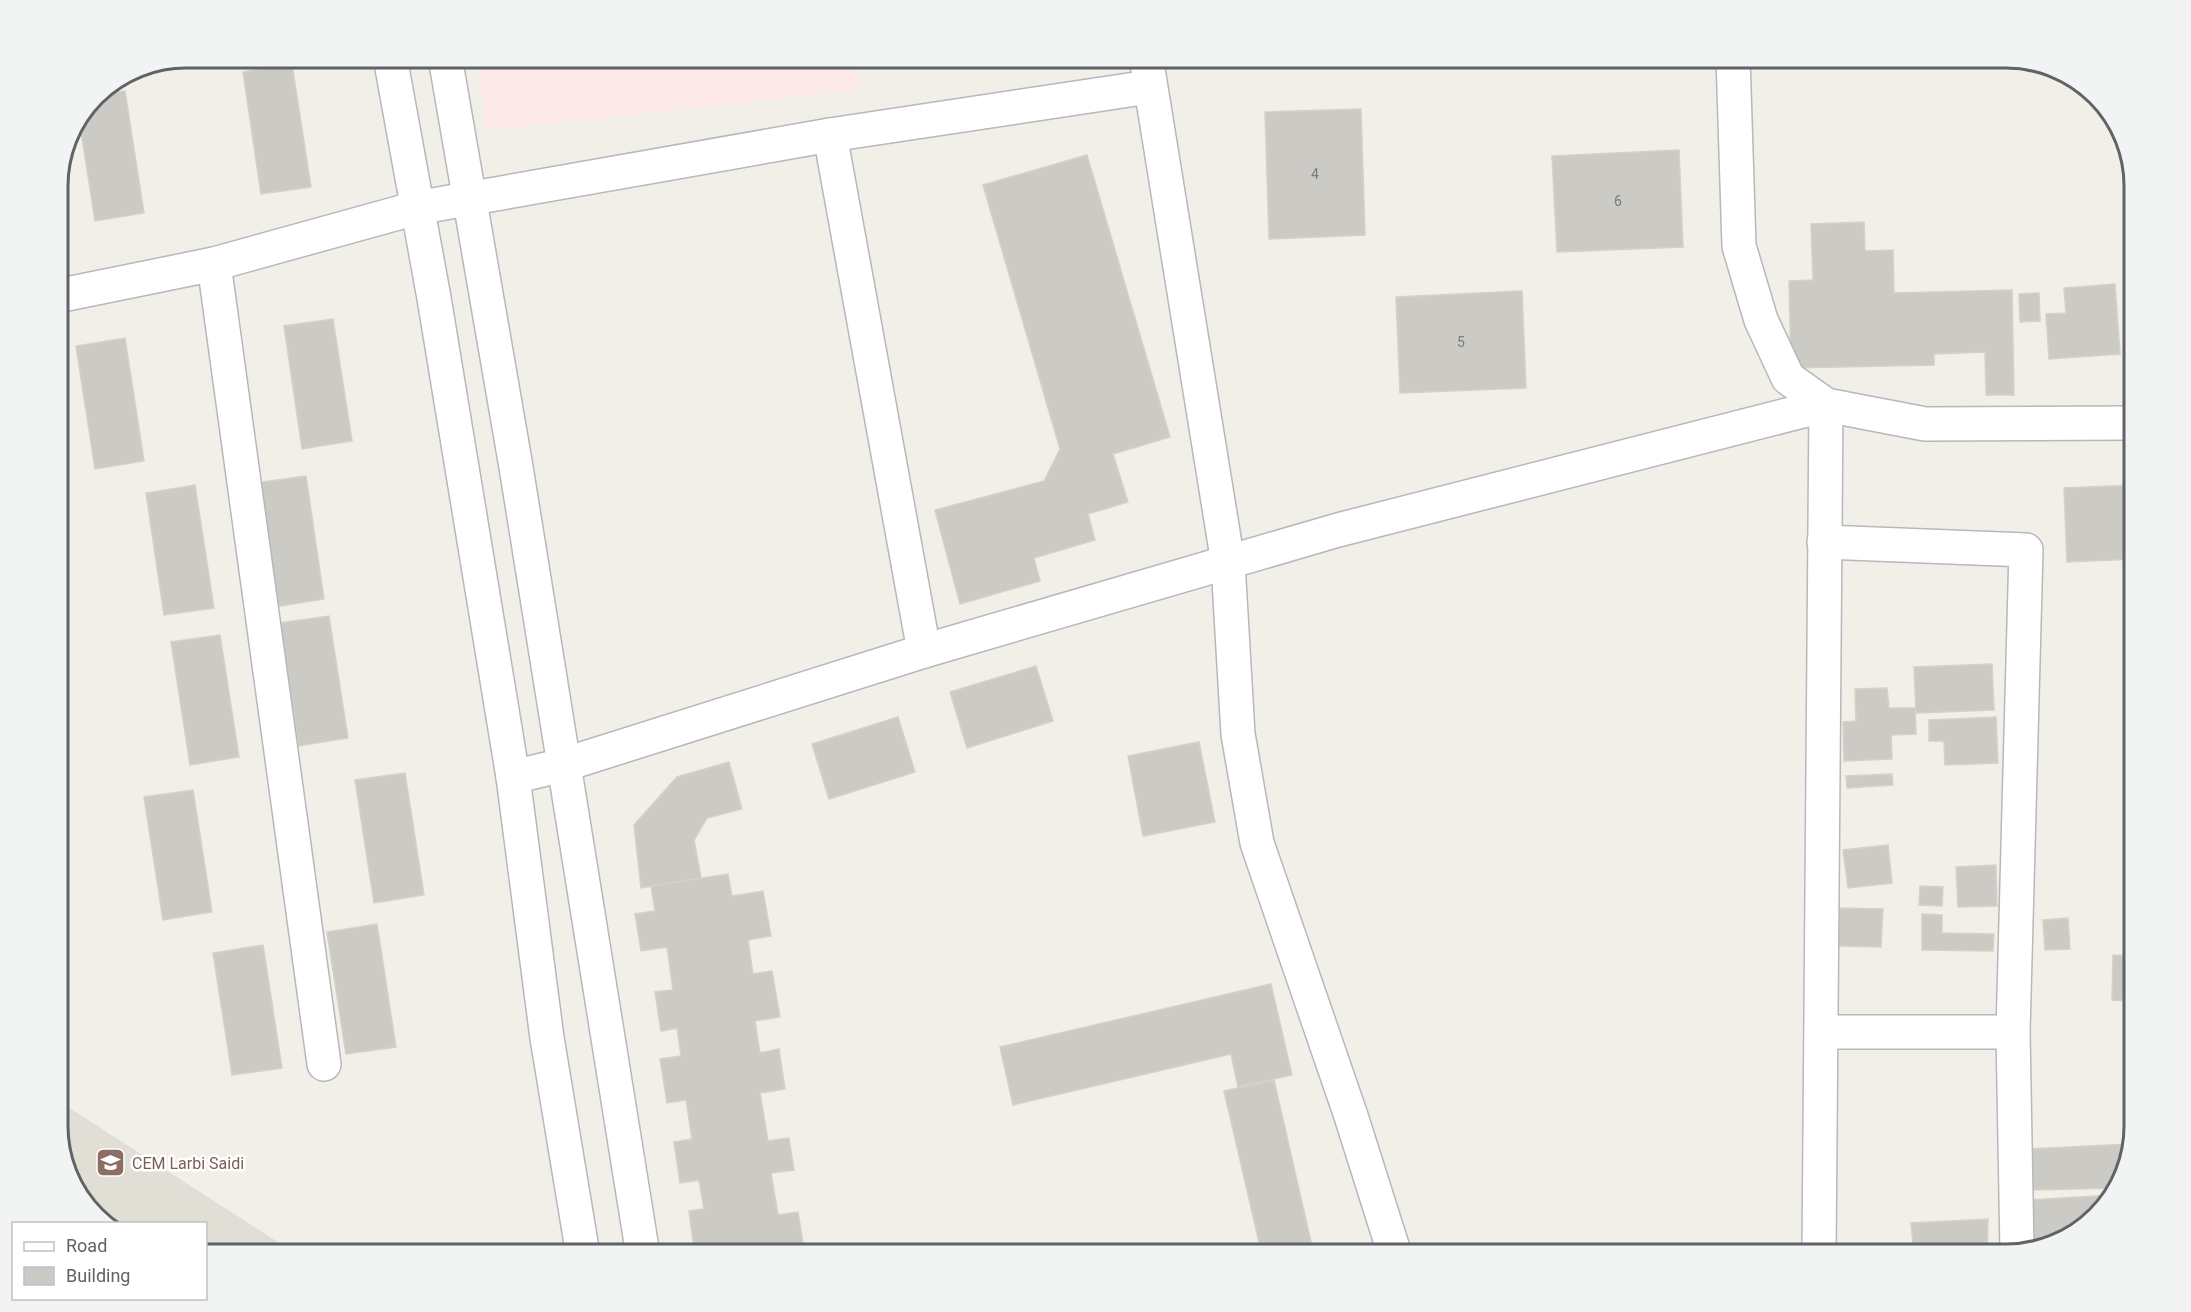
<svg xmlns="http://www.w3.org/2000/svg" width="2191" height="1312" viewBox="0 0 2191 1312" font-family="Roboto,sans-serif">
<style>
.education{fill:#e1ded6}
.medical{fill:#fce8e6}
.building{fill:#cccac5;stroke:#d6d1c6;stroke-width:1.5}
.lines{fill:none;stroke-linecap:round;stroke-linejoin:round}
.minor-casing{stroke:#b5b8bc;stroke-width:36}
.tertiary-casing{stroke:#b5b8bc;stroke-width:36}
.minor{stroke:#fff;stroke-width:33}
.tertiary{stroke:#fff;stroke-width:33}
.labels{text-anchor:middle;stroke-width:5;stroke-linejoin:round;paint-order:stroke}
.number-label{font-size:14px;fill:#7a7d7f}
.education-label{font-size:16px;fill:#785e54;stroke:#fff;text-anchor:start}
.rim{fill:none;stroke:#5f6368;stroke-width:3}
</style>
<rect width="100%" height="100%" fill="#f1efe8"/>
<polygon class="education" points="57,1100 298,1255 206,1255 206,1224 107,1223 74,1191 57,1135"/>
<polygon class="medical" points="478,57 855,57 859,90 486,131"/>
<g class="building">
<polygon points="292,64 311,187 261,194 243,72"/>
<polygon points="125,91 144,213 95,221 79,118 94,95"/>
<polygon points="1361,109 1365,235 1269,239 1265,112"/>
<polygon points="1679,150 1683,247 1557,252 1552,156"/>
<polygon points="1087,155 1170,437 1113,454 1128,502 1088,514 1095,540 1034,558 1040,581 960,604 935,510 1044,481 1060,449 983,185"/>
<polygon points="1864,222 1865,251 1893,250 1894,293 2012,290 2014,395 1986,395 1985,352 1934,354 1934,365 1791,368 1789,281 1813,280 1811,224"/>
<polygon points="2115,284 2120,354 2049,359 2046,314 2066,313 2064,288"/>
<polygon points="1522,291 1526,388 1400,393 1396,297"/>
<polygon points="2039,293 2040,321 2020,322 2019,294"/>
<polygon points="333,319 352,441 302,449 284,326"/>
<polygon points="125,338 144,461 95,469 76,346"/>
<polygon points="306,476 324,599 275,607 256,483"/>
<polygon points="195,485 214,608 164,615 146,493"/>
<polygon points="2134,485 2134,559 2067,562 2064,488"/>
<polygon points="329,616 348,738 299,746 280,623"/>
<polygon points="220,635 239,757 190,765 171,642"/>
<polygon points="1992,664 1994,710 1916,713 1914,667"/>
<polygon points="1036,666 1053,721 967,748 950,692"/>
<polygon points="1887,688 1889,708 1915,708 1916,734 1891,735 1892,759 1844,761 1843,722 1856,721 1855,689"/>
<polygon points="898,717 915,772 829,799 812,744"/>
<polygon points="1996,717 1998,763 1945,765 1944,741 1929,741 1929,720"/>
<polygon points="1199,742 1215,822 1143,836 1128,756"/>
<polygon points="729,762 742,809 707,818 694,840 701,878 641,888 634,825 677,777"/>
<polygon points="405,773 424,895 374,903 355,780"/>
<polygon points="1892,774 1893,785 1847,788 1846,776"/>
<polygon points="193,790 212,912 163,920 144,797"/>
<polygon points="1888,845 1892,883 1848,888 1843,850"/>
<polygon points="1996,865 1997,906 1958,907 1956,867"/>
<polygon points="728,874 732,896 763,891 771,936 748,940 753,974 772,971 780,1017 755,1021 760,1053 779,1049 785,1089 760,1093 768,1141 789,1138 794,1170 771,1173 778,1215 798,1212 803,1243 785,1246 786,1255 712,1255 711,1247 694,1249 689,1211 704,1209 699,1180 680,1183 674,1142 692,1139 686,1100 667,1103 660,1059 681,1056 677,1028 661,1031 655,992 673,990 667,947 641,951 635,914 655,911 651,886"/>
<polygon points="1920,886 1943,887 1942,906 1919,905"/>
<polygon points="57,900 63,935 57,936"/>
<polygon points="1837,908 1883,909 1881,947 1837,946"/>
<polygon points="1922,914 1942,915 1942,933 1994,934 1993,951 1922,950"/>
<polygon points="2068,918 2070,949 2045,950 2043,920"/>
<polygon points="377,924 396,1047 346,1054 327,932"/>
<polygon points="263,945 282,1068 232,1075 213,953"/>
<polygon points="2113,955 2134,956 2134,1001 2112,1000"/>
<polygon points="1271,984 1292,1075 1238,1087 1231,1054 1013,1105 1000,1047"/>
<polygon points="1274,1080 1314,1255 1262,1255 1224,1091"/>
<polygon points="2129,1144 2117,1188 2030,1190 2029,1149"/>
<polygon points="2112,1195 2070,1238 2032,1243 2029,1200"/>
<polygon points="1988,1219 1987,1255 1914,1255 1911,1223"/>
</g>
<g class="lines">
<defs>
<g id="minor">
<polyline points="1146,57 1228,563 1238,734 1257,843 1351,1116 1395,1255"/>
<polyline points="1733,57 1739,246 1761,320 1788,378 1826,405 1925,424 2134,423"/>
<polyline points="830,135 924,651"/>
<polyline points="214,264 324,1064"/>
<polyline points="57,296 214,264 416,208 830,135 1149,87"/>
<polyline points="1824,542 2026,550 2013,1032 2017,1252"/>
<polyline points="513,777 563,765 924,651 1338,530 1826,405 1819,1255"/>
<polyline points="1821,1032 2013,1032"/>
</g>
<g id="tertiary">
<polyline points="390,57 434,298 513,777 547,1038 583,1255"/>
<polyline points="445,57 516,467 643,1255"/>
</g>
</defs>
<use href="#minor" class="minor-casing"/>
<use href="#tertiary" class="tertiary-casing"/>
<use href="#minor" class="minor"/>
<use href="#tertiary" class="tertiary"/>
</g>
<defs>
<symbol id="school-square" viewBox="-11 -11 22 22"><rect x="-9" y="-9" width="18" height="18" rx="4" fill="#8d6e63" stroke="#fff"/><path d="M0-5L7-2L0 1L-7-2ZM-4 1L0 2.5L4 1V4Q0 6-4 4Z" fill="#fff"/></symbol>
</defs>
<g fill-rule="evenodd">
<use href="#school-square" x="94" y="1146" width="33" height="33"/>
</g>
<g class="labels">
<g class="number-label">
<text x="1315" y="179">4</text>
<text x="1618" y="206">6</text>
<text x="1461" y="347">5</text>
</g>
<g class="education-label">
<text x="132" y="1169">CEM Larbi Saidi</text>
</g>
</g>
<path d="M0 0H2191V1312H0ZM186 68H2006A118 118 0 0 1 2124 186V1126A118 118 0 0 1 2006 1244H186A118 118 0 0 1 68 1126V186A118 118 0 0 1 186 68Z" fill="#f2f3f3" fill-rule="evenodd"/>
<path class="rim" d="M186 68H2006A118 118 0 0 1 2124 186V1126A118 118 0 0 1 2006 1244H186A118 118 0 0 1 68 1126V186A118 118 0 0 1 186 68Z"/>
<rect x="12" y="1222" width="195" height="78" fill="#ffffff" stroke="#bfc1c3" stroke-width="1.5"/>
<rect x="24" y="1242" width="30" height="9" fill="#ffffff" stroke="#bfc1c3" stroke-width="1.5"/>
<text x="66" y="1252" font-size="18" fill="#5f6368">Road</text>
<rect x="24" y="1267" width="30" height="18" fill="#cccac5" stroke="#bfc1c3" stroke-width="1.5"/>
<text x="66" y="1282" font-size="18" fill="#5f6368">Building</text>
</svg>
